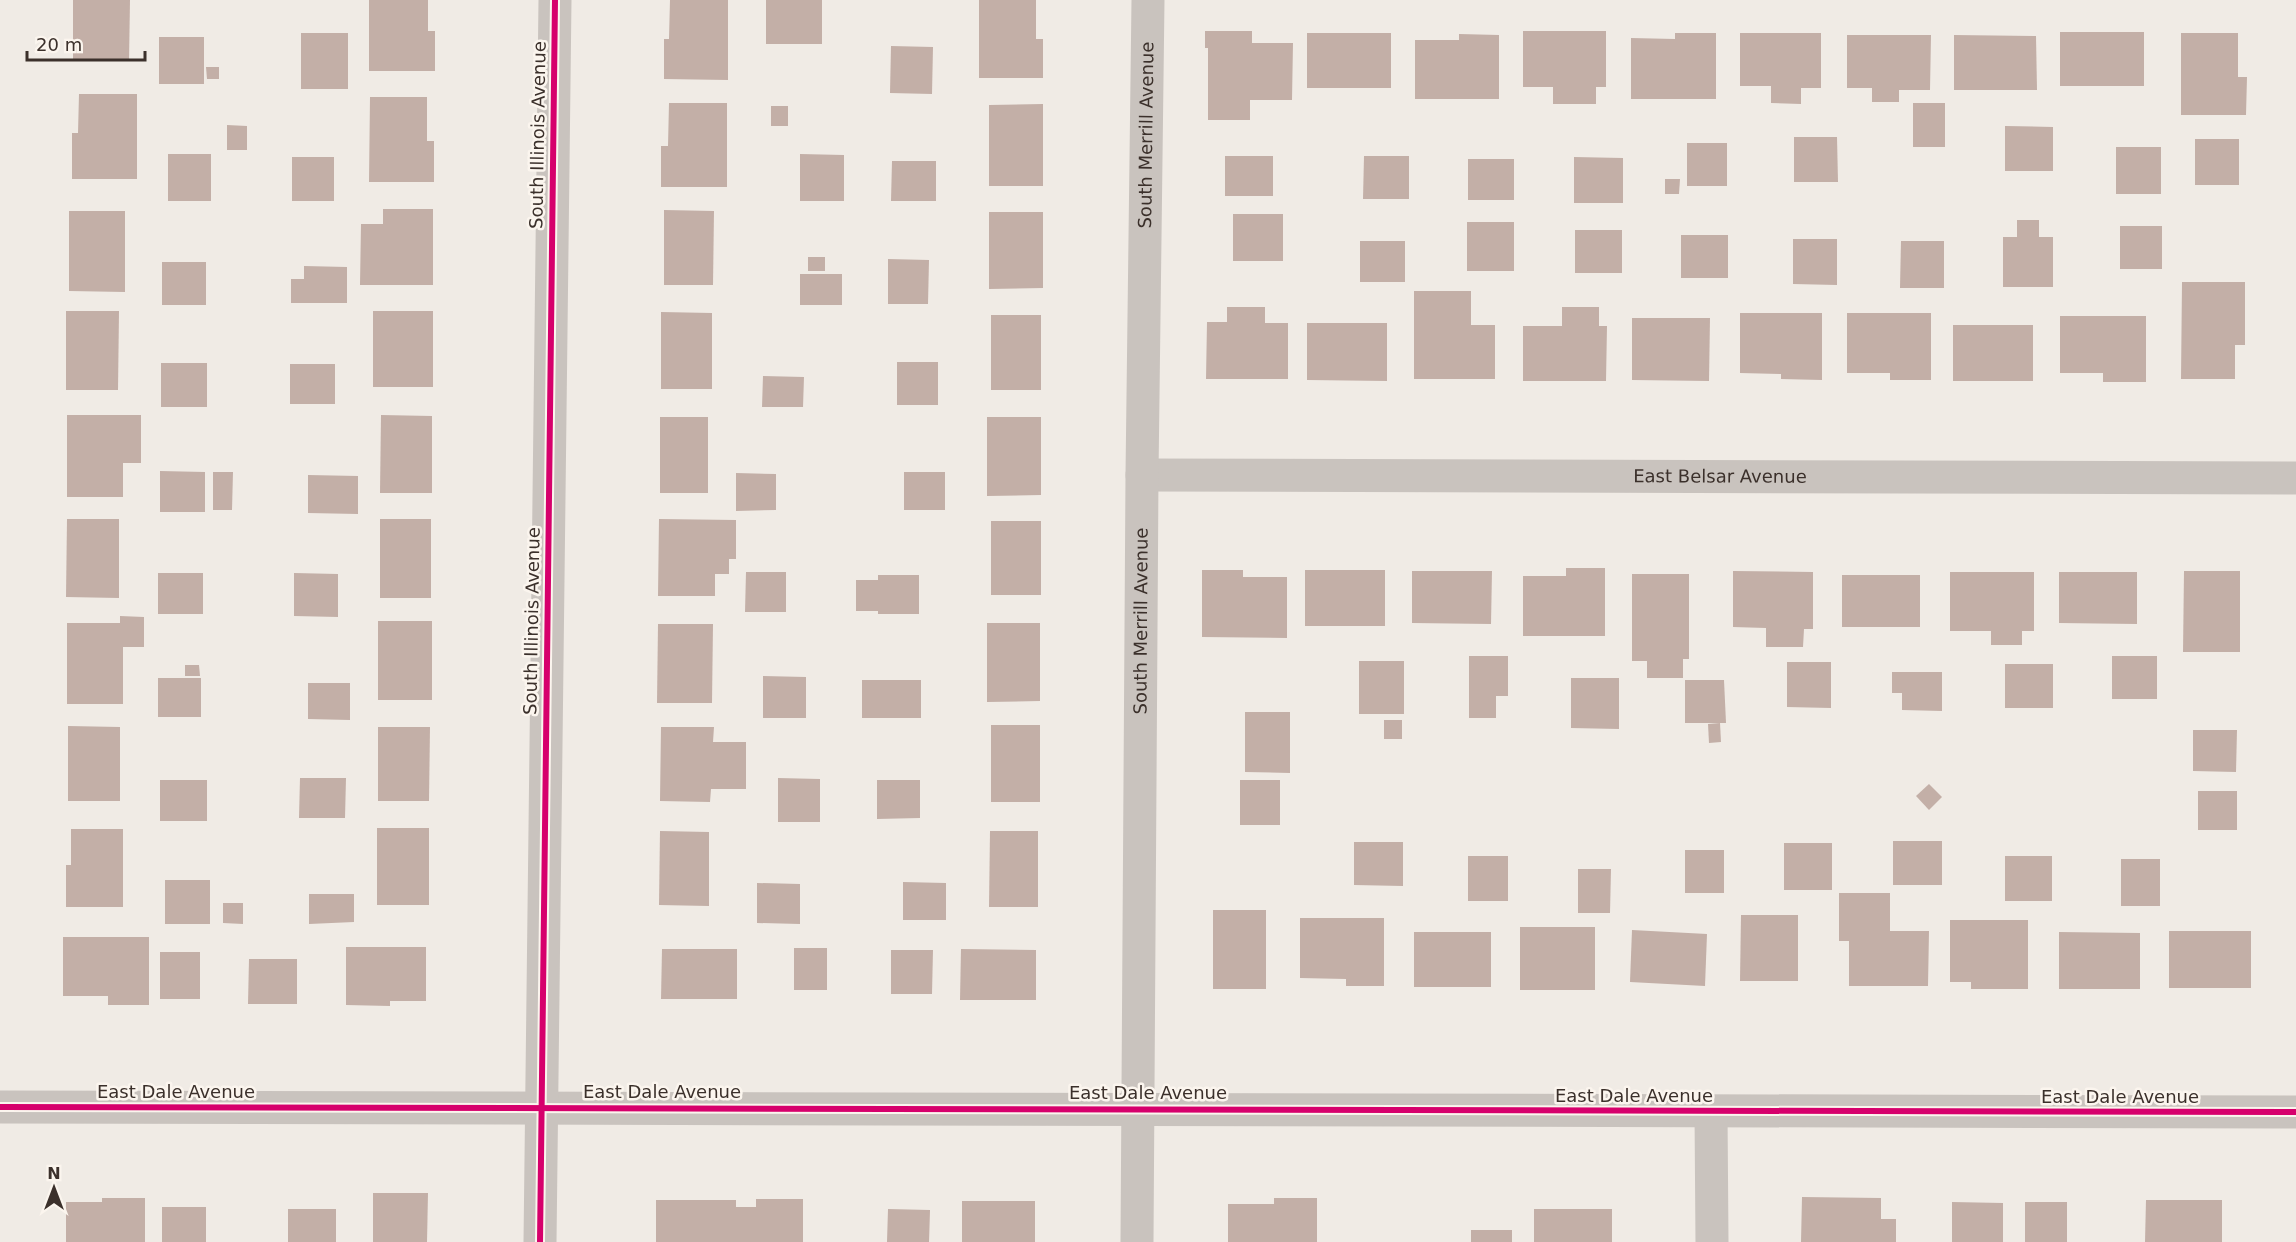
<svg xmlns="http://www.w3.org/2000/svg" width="2296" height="1242" viewBox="0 0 2296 1242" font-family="'DejaVu Sans',sans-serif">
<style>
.building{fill:#c3afa7}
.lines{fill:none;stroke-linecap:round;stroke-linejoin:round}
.minor{stroke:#c9c3be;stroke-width:33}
.cycleway-casing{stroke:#fbf5ee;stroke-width:10}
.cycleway{stroke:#d6006c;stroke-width:6}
.labels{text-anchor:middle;stroke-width:5;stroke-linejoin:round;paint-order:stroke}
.street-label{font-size:18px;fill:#3b302b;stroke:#fbf5ee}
</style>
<rect width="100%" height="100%" fill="#f0ebe5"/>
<g class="building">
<polygon points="73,0 130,0 129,61 73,61"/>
<polygon points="369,0 428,0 428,31 435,31 435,71 369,71"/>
<polygon points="670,0 728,0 728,80 664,79 664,39 669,39"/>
<rect x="766" y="0" width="56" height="44"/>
<polygon points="979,0 1036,0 1036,39 1043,39 1043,78 979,78"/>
<polygon points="1205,31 1252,31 1252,43 1293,43 1292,100 1250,100 1250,120 1208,120 1208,48 1205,48"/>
<polygon points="1523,31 1606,31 1606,87 1596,87 1596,104 1553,104 1553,87 1523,87"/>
<rect x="2060" y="32" width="84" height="54"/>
<rect x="301" y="33" width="47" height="56"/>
<rect x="1307" y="33" width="84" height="55"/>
<polygon points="1675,33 1716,33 1716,99 1631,99 1631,38 1675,39"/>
<polygon points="1740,33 1821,33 1821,88 1801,88 1801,104 1771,103 1771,86 1740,86"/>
<polygon points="2181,33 2238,33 2238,77 2247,77 2246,115 2181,115"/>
<polygon points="1459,34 1499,35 1499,99 1415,99 1415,40 1459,40"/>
<polygon points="1847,35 1931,35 1930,90 1899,90 1899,102 1872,102 1872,88 1847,88"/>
<polygon points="1954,35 2036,36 2037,90 1954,90"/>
<rect x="159" y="37" width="45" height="47"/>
<polygon points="891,46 933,47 932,94 890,93"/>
<polygon points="206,67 219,67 219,79 207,79"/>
<polygon points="79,94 137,94 137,179 72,179 72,133 78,133"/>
<polygon points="370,97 427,97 427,141 434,141 434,182 369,182"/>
<polygon points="669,103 727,103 727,187 661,187 661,146 668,146"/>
<rect x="1913" y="103" width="32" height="44"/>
<polygon points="1043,104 1043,186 989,186 989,105"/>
<rect x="771" y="106" width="17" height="20"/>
<polygon points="227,125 247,126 247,150 227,150"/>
<polygon points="2005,126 2053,127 2053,171 2005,171"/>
<polygon points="1794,137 1837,137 1838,182 1794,182"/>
<rect x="2195" y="139" width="44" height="46"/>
<rect x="1687" y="143" width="40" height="43"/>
<rect x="2116" y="147" width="45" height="47"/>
<rect x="168" y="154" width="43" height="47"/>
<polygon points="800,154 844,155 844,201 800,201"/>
<rect x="1225" y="156" width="48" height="40"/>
<polygon points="1364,156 1409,156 1409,199 1363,199"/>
<rect x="292" y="157" width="42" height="44"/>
<polygon points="1574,157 1623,158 1623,203 1574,203"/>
<rect x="1468" y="159" width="46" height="41"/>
<polygon points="892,161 936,161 936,201 891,201"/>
<polygon points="1665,179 1680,179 1679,194 1665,194"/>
<polygon points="383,209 433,209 433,285 360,285 361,224 383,224"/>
<polygon points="664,210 714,211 713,285 664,285"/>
<polygon points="69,211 125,211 125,292 69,291"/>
<polygon points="989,212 1043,212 1043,288 989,289"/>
<rect x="1233" y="214" width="50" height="47"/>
<polygon points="2017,220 2039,220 2039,237 2053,237 2053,287 2003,287 2003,237 2017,237"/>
<rect x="1467" y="222" width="47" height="49"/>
<rect x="2120" y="226" width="42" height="43"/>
<rect x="1575" y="230" width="47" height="43"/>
<rect x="1681" y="235" width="47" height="43"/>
<polygon points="1793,239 1837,239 1837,285 1793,284"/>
<rect x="1360" y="241" width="45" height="41"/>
<polygon points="1901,241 1944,241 1944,288 1900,288"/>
<rect x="808" y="257" width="17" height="14"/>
<polygon points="888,259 929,260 928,304 888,304"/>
<rect x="162" y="262" width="44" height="43"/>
<polygon points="304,266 347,267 347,303 291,303 291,279 304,279"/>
<rect x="800" y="274" width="42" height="31"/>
<polygon points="2182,282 2245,282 2245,345 2235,345 2235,379 2181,379"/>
<polygon points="1414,291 1471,291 1471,325 1495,325 1495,379 1414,379"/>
<polygon points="1227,307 1265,307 1265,323 1288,323 1288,379 1206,379 1207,322 1227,322"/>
<polygon points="1562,307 1599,307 1599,326 1607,326 1606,381 1523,381 1523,326 1562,326"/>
<polygon points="66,311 119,311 118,390 66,390"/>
<rect x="373" y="311" width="60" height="76"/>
<polygon points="661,312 712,313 712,389 661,389"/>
<polygon points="1740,313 1822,313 1822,380 1781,379 1781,374 1740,373"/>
<polygon points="1847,313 1931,313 1931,380 1890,380 1890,373 1847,373"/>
<rect x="991" y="315" width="50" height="75"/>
<polygon points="2060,316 2146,316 2146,382 2103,382 2103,373 2060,373"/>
<polygon points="1632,318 1710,318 1709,381 1632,380"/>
<polygon points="1307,323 1387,323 1387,381 1307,380"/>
<rect x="1953" y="325" width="80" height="56"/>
<rect x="897" y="362" width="41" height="43"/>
<rect x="161" y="363" width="46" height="44"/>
<rect x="290" y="364" width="45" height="40"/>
<polygon points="763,376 804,377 803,407 762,407"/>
<polygon points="67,415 141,415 141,463 123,463 123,497 67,497"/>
<polygon points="381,415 432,416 432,493 380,493"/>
<rect x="660" y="417" width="48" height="76"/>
<polygon points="987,417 1041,417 1041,495 987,496"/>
<polygon points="160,471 205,472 205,512 160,512"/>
<polygon points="213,472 233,472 232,510 213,510"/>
<rect x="904" y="472" width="41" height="38"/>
<polygon points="736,473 776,474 776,510 736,511"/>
<polygon points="308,475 358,476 358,514 308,513"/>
<polygon points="67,519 119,519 119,598 66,597"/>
<rect x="380" y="519" width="51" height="79"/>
<polygon points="659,519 736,520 736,559 729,559 729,574 715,574 715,596 658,596"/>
<rect x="991" y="521" width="50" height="74"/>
<polygon points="1566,568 1605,568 1605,636 1523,636 1523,576 1566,576"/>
<polygon points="1202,570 1243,570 1243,577 1287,577 1287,638 1202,637"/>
<rect x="1305" y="570" width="80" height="56"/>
<polygon points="1412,571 1492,571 1491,624 1412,623"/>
<polygon points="1733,571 1813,572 1813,629 1804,629 1803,647 1766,647 1766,628 1733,627"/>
<polygon points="2184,571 2240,571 2240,652 2183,652"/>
<polygon points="746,572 786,572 786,612 745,612"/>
<polygon points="1950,572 2034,572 2034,631 2022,631 2022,645 1991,645 1991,631 1950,631"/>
<polygon points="2059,572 2137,572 2137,624 2059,623"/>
<rect x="158" y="573" width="45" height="41"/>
<polygon points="294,573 338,574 338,617 294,616"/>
<polygon points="1632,574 1689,574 1689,659 1683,659 1683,678 1647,678 1647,661 1632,661"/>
<polygon points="878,575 919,575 919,614 878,614 878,611 856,611 856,580 878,580"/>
<rect x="1842" y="575" width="78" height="52"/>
<polygon points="120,616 144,617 144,647 123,647 123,704 67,704 67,623 120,623"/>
<rect x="378" y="621" width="54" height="79"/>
<polygon points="987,623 1040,623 1040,701 987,702"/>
<polygon points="658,624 713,624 712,703 657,703"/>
<polygon points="1469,656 1508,656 1508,696 1496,696 1496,718 1469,718"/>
<rect x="2112" y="656" width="45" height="43"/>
<rect x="1359" y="661" width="45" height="53"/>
<polygon points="1787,662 1831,662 1831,708 1787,707"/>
<rect x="2005" y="664" width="48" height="44"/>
<polygon points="185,665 199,665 200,676 185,676"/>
<polygon points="1892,672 1942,672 1942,711 1902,710 1902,693 1892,693"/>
<polygon points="763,676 806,677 806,718 763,718"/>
<rect x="158" y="678" width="43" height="39"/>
<polygon points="1571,678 1619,678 1619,729 1571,728"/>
<rect x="862" y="680" width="59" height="38"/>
<polygon points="1685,680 1724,680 1726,723 1685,723"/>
<polygon points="308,683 350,683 350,720 308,719"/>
<polygon points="1245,712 1290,712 1290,773 1245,772"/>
<rect x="1384" y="720" width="18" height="19"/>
<polygon points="1720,723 1721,742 1709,743 1708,724"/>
<rect x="991" y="725" width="49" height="77"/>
<polygon points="68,726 120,727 120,801 68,801"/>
<polygon points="378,727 430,727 429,801 378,801"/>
<polygon points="661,727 714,727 713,742 746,742 746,789 711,789 710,802 660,801"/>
<polygon points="2193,730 2237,730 2236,772 2193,771"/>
<polygon points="300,778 346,778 345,818 299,818"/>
<polygon points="778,778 820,779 820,822 778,822"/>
<rect x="160" y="780" width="47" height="41"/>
<polygon points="877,780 920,780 920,818 877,819"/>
<rect x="1240" y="780" width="40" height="45"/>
<polygon points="1929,784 1942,797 1929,810 1916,796"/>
<rect x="2198" y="791" width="39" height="39"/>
<rect x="377" y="828" width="52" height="77"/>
<polygon points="71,829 123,829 123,907 66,907 66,865 71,865"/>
<polygon points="660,831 709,832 709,906 659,905"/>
<polygon points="990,831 1038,831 1038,907 989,907"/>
<rect x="1893" y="841" width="49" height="44"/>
<polygon points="1354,842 1403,842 1403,886 1354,885"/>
<rect x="1784" y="843" width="48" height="47"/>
<rect x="1685" y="850" width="39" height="43"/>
<rect x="1468" y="856" width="40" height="45"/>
<rect x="2005" y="856" width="47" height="45"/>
<rect x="2121" y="859" width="39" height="47"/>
<polygon points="1578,869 1611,869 1610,913 1578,913"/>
<rect x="165" y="880" width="45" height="44"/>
<polygon points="903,882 946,883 946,920 903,920"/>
<polygon points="757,883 800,884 800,924 757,923"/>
<polygon points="1839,893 1890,893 1890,931 1929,931 1928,986 1849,986 1849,941 1839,941"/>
<polygon points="309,894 354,894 354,922 309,924"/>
<polygon points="223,903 243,903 243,924 223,923"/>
<rect x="1213" y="910" width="53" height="79"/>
<polygon points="1741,915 1798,915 1798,981 1740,981"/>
<polygon points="1300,918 1384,918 1384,986 1346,986 1346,979 1300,978"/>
<polygon points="1950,920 2028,920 2028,989 1971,989 1971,982 1950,982"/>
<rect x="1520" y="927" width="75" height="63"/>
<polygon points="1632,930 1707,934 1705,986 1630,982"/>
<rect x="2169" y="931" width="82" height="57"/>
<rect x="1414" y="932" width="77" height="55"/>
<polygon points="2059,932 2140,933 2140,989 2059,989"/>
<polygon points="63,937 149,937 149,1005 108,1005 108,996 63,996"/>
<polygon points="346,947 426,947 426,1001 390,1001 390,1006 346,1005"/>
<rect x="794" y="948" width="33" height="42"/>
<polygon points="662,949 737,949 737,999 661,999"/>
<polygon points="961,949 1036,950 1036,1000 960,1000"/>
<polygon points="891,950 933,950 932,994 891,994"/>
<rect x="160" y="952" width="40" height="47"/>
<polygon points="249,959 297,959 297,1004 248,1004"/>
<polygon points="373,1193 428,1193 427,1242 373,1242"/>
<polygon points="1802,1197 1881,1198 1881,1219 1896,1219 1896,1242 1801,1242"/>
<polygon points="102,1198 145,1198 145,1242 66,1242 66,1202 102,1202"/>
<polygon points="1274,1198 1317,1198 1317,1242 1228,1242 1228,1204 1274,1204"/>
<polygon points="756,1199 803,1199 803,1242 656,1242 656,1200 736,1200 736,1207 756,1207"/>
<polygon points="2146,1200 2222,1200 2222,1242 2145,1242"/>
<rect x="962" y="1201" width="73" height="41"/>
<polygon points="1952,1202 2003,1203 2003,1242 1952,1242"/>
<rect x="2025" y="1202" width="42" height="40"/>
<rect x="162" y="1207" width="44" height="35"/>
<rect x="288" y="1209" width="48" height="33"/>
<polygon points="888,1209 930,1210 929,1242 887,1242"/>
<rect x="1534" y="1209" width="78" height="33"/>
<rect x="1471" y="1230" width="41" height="12"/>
</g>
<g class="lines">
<g class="minor">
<path id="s1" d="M1142,475L2296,478"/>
<polyline points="0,1107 2296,1112"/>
<polyline points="1711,1112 1712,1242"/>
<polyline points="540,1242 555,0"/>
<path id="s2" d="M1137,1242L1142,475L1148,0"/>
</g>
<defs>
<g id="cycleway">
<polyline points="0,1107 2296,1112"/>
<polyline points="540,1242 555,0"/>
</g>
</defs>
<use href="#cycleway" class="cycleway-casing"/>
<use href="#cycleway" class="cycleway"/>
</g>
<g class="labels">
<g class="street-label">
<text transform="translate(538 135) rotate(-89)" y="6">South Illinois Avenue</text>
<text dy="6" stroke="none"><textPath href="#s2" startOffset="1107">South Merrill Avenue</textPath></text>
<text dy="6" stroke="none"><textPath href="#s1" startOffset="578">East Belsar Avenue</textPath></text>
<text transform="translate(532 621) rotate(-89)" y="6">South Illinois Avenue</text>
<text dy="6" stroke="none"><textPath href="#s2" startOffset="621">South Merrill Avenue</textPath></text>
<text x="176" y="1098">East Dale Avenue</text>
<text x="662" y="1098">East Dale Avenue</text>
<text x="1148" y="1099">East Dale Avenue</text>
<text x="1634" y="1102">East Dale Avenue</text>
<text x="2120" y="1103">East Dale Avenue</text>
</g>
</g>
<g transform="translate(54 1188)" stroke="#fbf5ee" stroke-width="4.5" paint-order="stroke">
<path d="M0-4.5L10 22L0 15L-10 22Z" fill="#3b302b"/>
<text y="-9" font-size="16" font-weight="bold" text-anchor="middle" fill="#3b302b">N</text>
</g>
<path d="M27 51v9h118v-9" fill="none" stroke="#3b302b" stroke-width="3"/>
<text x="36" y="51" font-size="18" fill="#3b302b" stroke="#fbf5ee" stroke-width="4.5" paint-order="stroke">20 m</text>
</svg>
